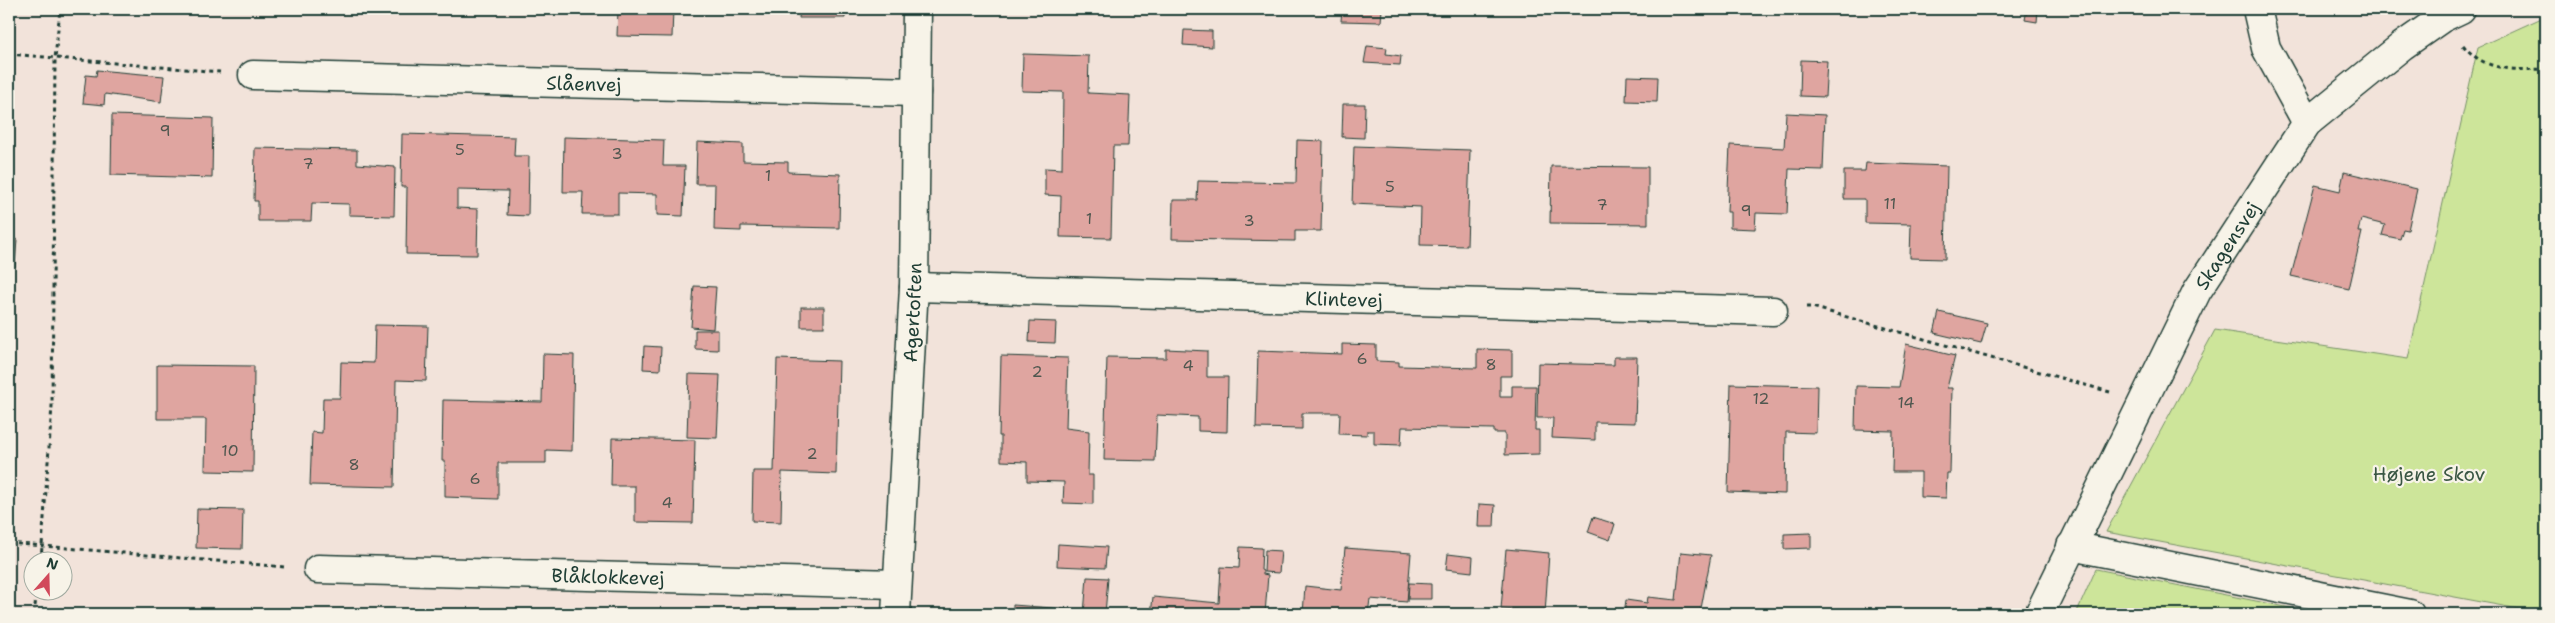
<svg xmlns="http://www.w3.org/2000/svg" width="2555" height="623" viewBox="0 0 2555 623" font-family="'Shantell Sans',sans-serif">
<style>
.green{fill:#cde59a;stroke:#769167}
.building{fill:#dfa5a0;stroke:#1f3d34}
.lines{fill:none;stroke-linecap:round;stroke-linejoin:round}
.minor-casing{stroke:#1f3d34;stroke-width:31}
.path{stroke:#1f3d34;stroke-width:3;stroke-dasharray:4 4;stroke-linecap:butt}
.minor{stroke:#f7f3e8;stroke-width:28}
.labels{text-anchor:middle;stroke-width:4.5;stroke-linejoin:round;paint-order:stroke}
.number-label{font-size:16px;fill:#4f574f}
.street-label{font-size:19px;fill:#1f3d34;stroke:#f7f3e8}
.park-label{font-size:19px;fill:#395643;stroke:#f7f3e8}
</style>
<rect width="100%" height="100%" fill="#f2e3da"/>
<filter id="ink" filterUnits="userSpaceOnUse"><feTurbulence type="fractalNoise" baseFrequency=".02" numOctaves="2"/><feDisplacementMap in="SourceGraphic" scale="10" xChannelSelector="R" yChannelSelector="G"/><feConvolveMatrix kernelMatrix="1 2 1 2 8 2 1 2 1" color-interpolation-filters="sRGB"/></filter>
<g filter="url(#ink)">
<g class="green">
<polygon points="2546,16 2546,614 2106,532 2215,330 2408,359 2478,47"/>
<polygon points="2096,569 2321,614 2076,614"/>
</g>
<g class="building">
<polygon points="475,9 518,9 518,10"/>
<polygon points="618,9 673,9 672,37 617,36"/>
<polygon points="800,9 845,9 845,18 799,18"/>
<polygon points="1342,9 1382,9 1381,22 1341,21"/>
<polygon points="2027,9 2038,9 2037,22 2025,20"/>
<polygon points="1184,30 1212,31 1212,47 1183,45"/>
<polygon points="1367,46 1387,48 1386,54 1401,56 1400,65 1364,63"/>
<polygon points="1023,54 1089,56 1088,93 1130,95 1128,146 1113,146 1111,238 1060,237 1061,196 1045,195 1045,168 1062,169 1063,92 1022,91"/>
<polygon points="1801,60 1827,61 1825,97 1800,96"/>
<polygon points="97,70 164,76 161,102 105,94 104,105 83,103 86,75 96,76"/>
<polygon points="1627,76 1658,77 1657,102 1626,101"/>
<polygon points="1343,104 1365,104 1364,138 1342,137"/>
<polygon points="1786,113 1825,115 1823,170 1789,169 1787,214 1756,213 1755,229 1730,228 1730,212 1727,212 1730,145 1784,148"/>
<polygon points="112,115 213,118 212,178 111,175"/>
<polygon points="402,134 515,137 514,156 529,156 528,216 507,215 508,191 457,190 457,208 478,209 477,255 406,254 407,187 401,187"/>
<polygon points="564,137 664,140 663,166 685,166 683,216 657,215 657,194 618,193 618,214 582,214 583,192 563,192"/>
<polygon points="1297,140 1323,141 1321,231 1295,231 1295,241 1172,239 1173,200 1197,200 1198,181 1296,183"/>
<polygon points="697,142 743,144 743,161 788,162 788,172 840,174 839,228 741,226 741,231 714,230 715,184 696,184"/>
<polygon points="1354,146 1470,150 1467,246 1420,245 1421,207 1352,204"/>
<polygon points="255,148 357,150 357,164 395,167 394,216 349,215 349,204 312,203 311,221 258,221 258,201 254,201"/>
<polygon points="1866,163 1947,166 1945,259 1910,258 1911,224 1865,223 1865,199 1844,199 1844,171 1865,171"/>
<polygon points="1551,166 1648,167 1648,224 1550,223"/>
<polygon points="2344,172 2417,189 2408,230 2403,229 2400,239 2382,235 2385,225 2361,219 2358,232 2362,232 2349,289 2291,276 2315,185 2340,191"/>
<polygon points="9,238 17,239 15,267 11,267 10,281"/>
<polygon points="694,286 716,287 713,329 691,327"/>
<rect x="801" y="307" width="23" height="20"/>
<polygon points="1939,312 1987,323 1981,344 1934,333"/>
<polygon points="1030,321 1056,322 1055,343 1029,342"/>
<polygon points="375,325 428,326 426,381 396,380 394,487 310,485 312,432 322,433 323,398 340,398 341,362 374,363"/>
<polygon points="695,330 718,330 718,350 695,349"/>
<polygon points="1342,344 1376,345 1376,361 1399,362 1399,366 1477,368 1477,349 1512,350 1512,376 1500,376 1500,397 1512,397 1512,386 1536,386 1535,430 1539,430 1539,454 1505,455 1505,433 1494,433 1494,429 1402,427 1401,445 1374,444 1374,431 1367,431 1367,435 1339,434 1340,413 1302,413 1302,429 1256,428 1258,351 1342,354"/>
<polygon points="1906,344 1955,356 1947,388 1952,388 1950,473 1947,473 1946,498 1921,497 1921,472 1892,472 1893,431 1855,430 1856,386 1899,387"/>
<polygon points="644,346 661,347 660,370 643,369"/>
<polygon points="1166,349 1207,351 1207,377 1228,377 1227,432 1198,431 1198,417 1157,415 1155,461 1104,460 1107,357 1166,358"/>
<polygon points="543,354 574,355 572,451 546,450 546,463 498,463 498,499 445,497 445,461 442,461 443,400 542,402"/>
<polygon points="1001,356 1068,358 1066,428 1089,431 1088,475 1093,475 1093,504 1063,503 1064,482 1027,481 1027,462 1001,461 1001,436 999,436"/>
<polygon points="1614,357 1637,357 1635,423 1595,422 1595,440 1552,438 1553,418 1537,418 1538,363 1614,365"/>
<polygon points="777,359 839,361 836,474 782,472 781,522 752,521 753,471 774,471"/>
<polygon points="157,365 254,366 253,472 205,471 206,419 157,419"/>
<polygon points="689,374 720,375 717,438 687,437"/>
<polygon points="1731,384 1817,386 1816,433 1786,432 1785,494 1728,492"/>
<polygon points="612,438 695,440 693,523 635,522 635,486 611,486"/>
<polygon points="1479,504 1495,505 1494,527 1478,527"/>
<polygon points="197,509 243,510 242,549 196,548"/>
<polygon points="1593,517 1615,524 1610,540 1588,532"/>
<polygon points="1811,533 1811,548 1784,549 1784,534"/>
<polygon points="1058,544 1107,547 1105,568 1057,566"/>
<polygon points="1240,547 1262,548 1261,570 1263,571 1263,574 1268,575 1265,614 1151,614 1153,597 1219,603 1221,567 1239,568"/>
<polygon points="1345,548 1411,553 1407,602 1370,599 1368,614 1303,614 1305,586 1341,590"/>
<polygon points="1506,549 1549,553 1545,614 1518,614 1518,610 1501,609"/>
<polygon points="1265,550 1281,551 1279,573 1264,572"/>
<polygon points="1681,552 1711,555 1700,614 1624,614 1626,600 1647,603 1648,597 1676,600"/>
<polygon points="1448,554 1473,557 1472,572 1446,569"/>
<polygon points="1087,577 1108,578 1105,614 1084,614"/>
<polygon points="1409,583 1431,584 1431,599 1408,599"/>
<polygon points="1013,605 1079,610 1079,614 1013,614"/>
<polygon points="1436,612 1467,614 1435,614"/>
</g>
<g class="lines">
<defs>
<g id="minor">
<polyline points="2257,9 2266,48 2307,123"/>
<path id="s1" d="M253,75L916,92"/>
<path id="s2" d="M914,287L1773,311"/>
<polyline points="2071,546 2410,614"/>
<path id="s3" d="M318,569L896,584"/>
<path id="s4" d="M896,614L914,287L917,9"/>
<path id="s5" d="M2039,614L2197,291L2307,123L2402,46L2442,18L2461,9"/>
</g>
</defs>
<use href="#minor" class="minor-casing"/>
<g class="path">
<path d="M2463,45C2485,72 2514,70 2546,69"/>
<polyline points="9,54 220,72"/>
<polyline points="1806,307 1812,307 2110,392"/>
<polyline points="9,543 285,567"/>
<polyline points="41,560 52,406 55,59 60,9"/>
<polyline points="34,614 37,590"/>
</g>
<use href="#minor" class="minor"/>
</g>
</g>
<g class="labels">
<g class="number-label">
<text x="165" y="136">9</text>
<text x="460" y="155">5</text>
<text x="617" y="159">3</text>
<text x="308" y="169">7</text>
<text x="768" y="181">1</text>
<text x="1390" y="192">5</text>
<text x="1890" y="209">11</text>
<text x="1602" y="210">7</text>
<text x="1746" y="216">9</text>
<text x="1089" y="224">1</text>
<text x="1249" y="226">3</text>
<text x="1362" y="364">6</text>
<text x="1491" y="370">8</text>
<text x="1188" y="371">4</text>
<text x="1037" y="377">2</text>
<text x="1761" y="404">12</text>
<text x="1906" y="408">14</text>
<text x="230" y="456">10</text>
<text x="812" y="459">2</text>
<text x="354" y="470">8</text>
<text x="475" y="484">6</text>
<text x="667" y="508">4</text>
</g>
<g class="street-label">
<text dy="7" stroke="none"><textPath href="#s1" startOffset="331">Slåenvej</textPath></text>
<text dy="7" stroke="none"><textPath href="#s5" startOffset="414">Skagensvej</textPath></text>
<text dy="7" stroke="none"><textPath href="#s2" startOffset="430">Klintevej</textPath></text>
<text dy="7" stroke="none"><textPath href="#s4" startOffset="302">Agertoften</textPath></text>
<text dy="7" stroke="none"><textPath href="#s3" startOffset="290">Blåklokkevej</textPath></text>
</g>
<g class="park-label">
<text x="2429" y="481">Højene Skov</text>
</g>
</g>
<rect width="2555" height="623" fill="none" stroke="#f7f3e8" stroke-width="30"/>
<rect x="15" y="15" width="2525" height="593" fill="none" stroke="#1f3d34" stroke-width="2" filter="url(#ink)"/>
<g transform="translate(48 576) rotate(20)"><circle r="24" fill="#f7f3e8" stroke="#a1aaa0"/>
<path d="M0-4L9 19L0 12L-9 19Z" fill="#d1495b"/>
<text y="-8" font-size="14" font-weight="bold" text-anchor="middle" fill="#1f3d34">N</text>
</g>
</svg>
